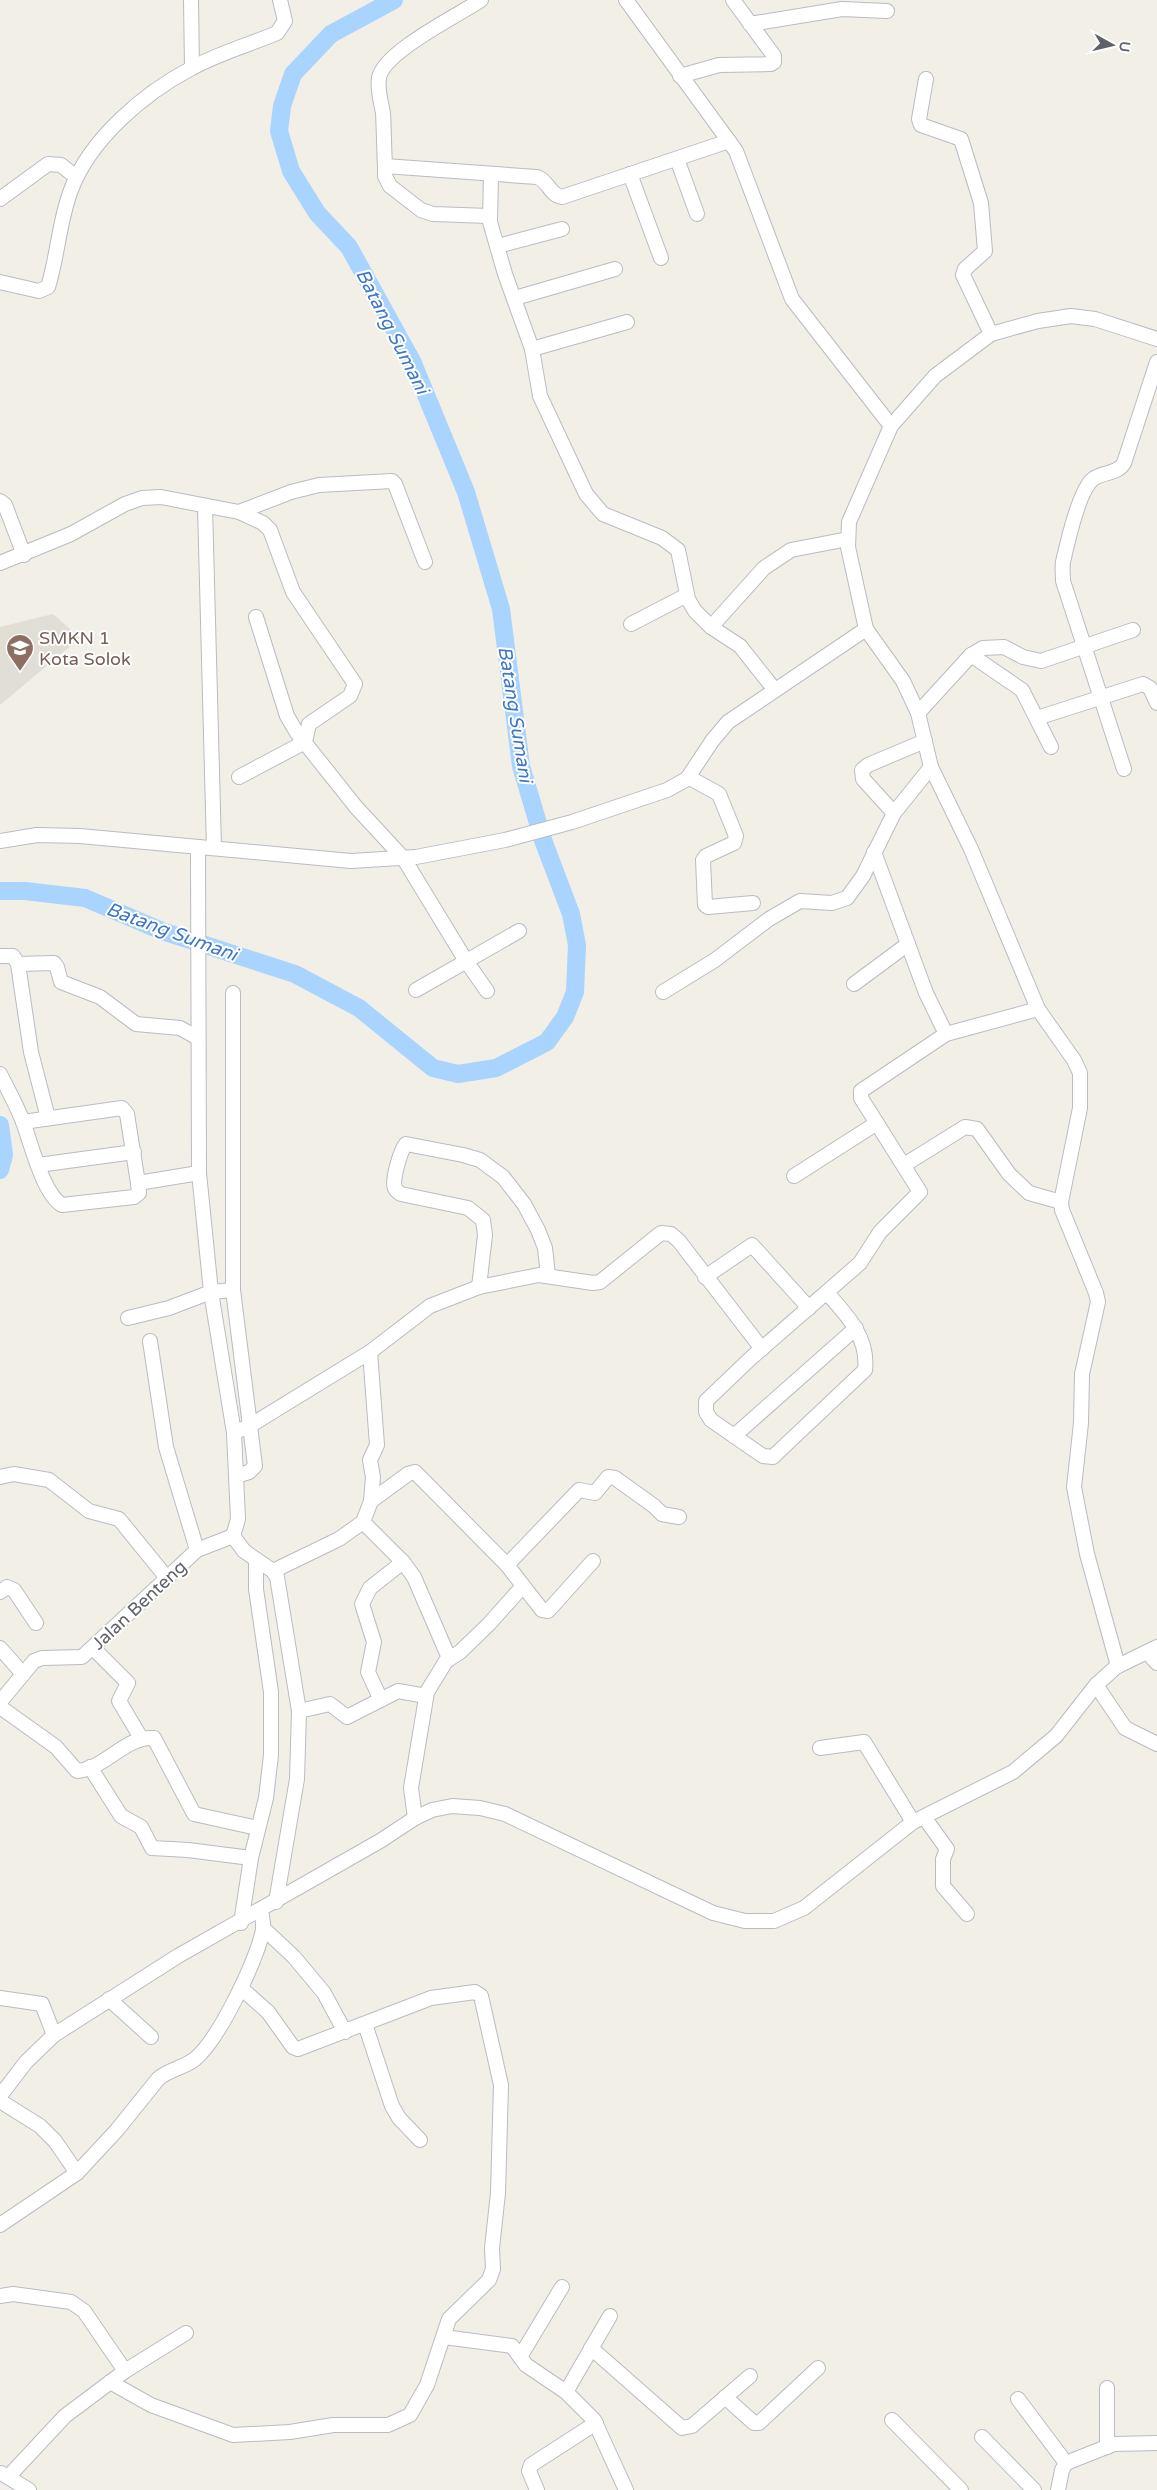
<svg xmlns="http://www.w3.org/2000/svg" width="1157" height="2490" viewBox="0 0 1157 2490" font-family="'Varela Round',sans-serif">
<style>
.education{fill:#e1dfd5}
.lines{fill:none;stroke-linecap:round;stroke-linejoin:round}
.river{stroke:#a8d4ff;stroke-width:18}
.minor-casing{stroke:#b9bcc1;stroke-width:16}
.minor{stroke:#fff;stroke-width:14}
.labels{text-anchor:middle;stroke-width:4;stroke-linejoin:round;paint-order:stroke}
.education-label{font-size:18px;fill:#785e54;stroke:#fff;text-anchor:start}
.street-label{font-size:18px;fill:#5e6268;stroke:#fff}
.water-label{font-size:19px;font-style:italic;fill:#3e77c5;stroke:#fff}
</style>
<rect width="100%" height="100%" fill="#f1efe6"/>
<polygon class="education" points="53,614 80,638 0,705 0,627"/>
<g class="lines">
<g class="river">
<polyline points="0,891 25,891 85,898 162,931 295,974 359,1008 433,1068 458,1074 496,1068 547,1042 565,1017 575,992 577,945 571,914 543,840 521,766 501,609 466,492 412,361 349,247 317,213 291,171 279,131 282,106 293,74 331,34 394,0"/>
<polyline points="0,1125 4,1155 0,1170"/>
</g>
<defs>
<g id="minor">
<polyline points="191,0 192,67"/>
<polyline points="626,0 736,151 792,299 891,426"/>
<polyline points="750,24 842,9 887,11"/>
<polyline points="680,76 719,65 771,64 774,62 774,56 733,0"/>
<polyline points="926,79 919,119 921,125 961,139 981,203 985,251 965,269 963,275 991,334"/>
<polyline points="677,159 697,214"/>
<path d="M385,166C384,149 384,130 383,113C381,102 377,89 379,78C383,52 459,15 481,0"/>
<polyline points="491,174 490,222 505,274 532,349 540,396 586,494 603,514 662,538 678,550 688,599 695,611 711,627 740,646 774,689"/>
<polyline points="630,174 661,258"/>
<polyline points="0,199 48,164 61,165 76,177"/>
<path d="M489,216L433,214L421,210L390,186L385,176V166L537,177C549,181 549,195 562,197L729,141"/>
<polyline points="498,246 562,229"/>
<path d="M0,282L39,291L48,287C58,255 59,221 71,190C90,139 144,93 192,68C219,53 249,45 277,33L285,21L280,0"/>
<polyline points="515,298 615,269"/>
<polyline points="532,349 627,322"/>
<polyline points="0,501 5,505 24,555"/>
<polyline points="205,507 214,848"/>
<polyline points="239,512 291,492 319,485 392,481 395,484 425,562"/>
<polyline points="0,563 71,534 125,504 142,498 161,497 239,512 263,523 270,530 293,592 355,684 350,696 309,724 305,742 239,777"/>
<polyline points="256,617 287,716 297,733 356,807 404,859 466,961 487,991"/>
<polyline points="631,624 687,595"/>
<polyline points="711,627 764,568 791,550 848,539"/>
<polyline points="971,655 1022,690 1051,747"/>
<polyline points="918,713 971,655 983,648 1004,647 1023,657 1041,661 1133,630"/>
<polyline points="1037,718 1143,684 1150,688 1157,703"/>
<path d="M1124,769L1063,581C1063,575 1062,568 1063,562C1067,544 1079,490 1093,479C1102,472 1118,474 1124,463L1157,362"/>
<polyline points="688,777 719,794 736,836 734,843 706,856 703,860 705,905 708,907 753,903"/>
<polyline points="894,813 863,779 862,770 868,765 925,741"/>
<polyline points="0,841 37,835 80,836 351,861 416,857 505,840 572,822 667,790 687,779 712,741 728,722 866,629"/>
<polyline points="198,847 199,1173 211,1292 234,1433 238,1519 233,1536"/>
<polyline points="874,852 926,993 946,1034"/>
<polyline points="0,956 13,956 18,964 31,1052 48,1118"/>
<polyline points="18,964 54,963 57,967 61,982 100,997 136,1024 180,1028 198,1038"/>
<polyline points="854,984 908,944"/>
<polyline points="416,990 519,931"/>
<polyline points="663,992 715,960 769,919 800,901 832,903 847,898 863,876 894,813 931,767"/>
<polyline points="233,993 233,1290 255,1466 249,1472 236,1476"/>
<path d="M0,1074C8,1090 17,1106 23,1122C31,1143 43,1194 62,1205L134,1197L139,1193L138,1183L199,1173"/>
<polyline points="23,1122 122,1108 127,1114 138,1183"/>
<polyline points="38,1165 134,1152"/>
<polyline points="904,1165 965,1127 977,1129 1009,1174 1029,1193 1061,1202"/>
<polyline points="794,1176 877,1123"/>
<polyline points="705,1277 752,1245 809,1308"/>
<path d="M479,1287L485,1235L483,1220L468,1208L401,1194C398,1192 396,1191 395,1188C391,1182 401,1149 406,1144L463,1155L480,1160L503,1177L524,1204L538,1230L545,1248L548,1275"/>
<path d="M827,1293C847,1315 869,1338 865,1370L777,1453L773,1457L763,1456L711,1420L706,1412V1401L751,1358L860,1263L880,1232L920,1192L861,1098V1091L946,1034L1038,1009"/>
<polyline points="128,1318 169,1308 211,1292 233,1290"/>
<polyline points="150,1341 166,1447 197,1550"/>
<polyline points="370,1352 377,1445 370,1460 373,1477 371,1501"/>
<polyline points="234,1433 251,1425 370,1352 430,1306 479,1287 539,1275 593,1283 600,1282 661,1233 671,1234 679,1241 762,1349"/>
<polyline points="734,1436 856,1328"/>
<polyline points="0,1477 14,1474 49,1480 89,1511 119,1519 167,1578"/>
<polyline points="363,1522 403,1562 414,1577 449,1658"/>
<polyline points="233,1536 244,1551 273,1571 277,1577 299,1711 297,1779 276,1902"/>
<polyline points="507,1565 579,1490 595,1493 608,1477 615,1478 654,1506 662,1514 679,1517"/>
<polyline points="273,1571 339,1539 363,1522 371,1501 408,1474 415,1472 507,1565 542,1610 548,1611 593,1561"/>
<polyline points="0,1592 7,1587 14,1590 36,1623"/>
<polyline points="0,1648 23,1674"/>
<polyline points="93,1648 128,1683 119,1701 141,1738"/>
<polyline points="1147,1652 1157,1663"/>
<polyline points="1118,1666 1087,1554 1074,1487 1081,1423 1082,1374 1098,1302 1096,1293 1062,1210 1061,1202 1080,1108 1080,1073 1074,1060 1038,1009 971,849 931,767 918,713 903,681 866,629 848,547 849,522 891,426 935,376 991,334 1038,321 1071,316 1095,319 1157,339"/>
<polyline points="1096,1685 1125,1728 1157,1744"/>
<polyline points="381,1700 368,1672 374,1642 362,1604 370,1588 403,1562"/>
<polyline points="0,1702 34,1661 42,1658 82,1657 197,1550 233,1536"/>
<path d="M0,1707L56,1747L77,1771C105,1769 125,1736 154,1738L194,1814L257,1828"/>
<polyline points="299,1711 330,1704 347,1717 398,1691 426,1696"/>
<polyline points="820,1748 864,1742 913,1822"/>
<polyline points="90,1767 121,1816 141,1827 152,1848 188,1850 251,1858"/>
<polyline points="924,1817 947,1849 943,1859 943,1886 967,1914"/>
<polyline points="415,1818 411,1788 427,1692 446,1661 460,1652 489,1624 523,1586"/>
<polyline points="241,1923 251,1858 266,1798 271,1755 271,1692 256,1589 256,1561"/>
<polyline points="263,1928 294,1957 324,1993 345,2032"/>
<polyline points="0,1998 42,2004 54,2035"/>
<polyline points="109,1999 151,2037"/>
<polyline points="365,2024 392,2106 399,2118 420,2140"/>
<polyline points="0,2096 26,2062 54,2035 178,1956 380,1841 415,1818 432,1810 452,1806 480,1808 505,1814 713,1913 745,1921 774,1921 804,1908 913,1822 1013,1772 1056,1736 1096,1685 1116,1667 1157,1647"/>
<polyline points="0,2101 40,2126 55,2141 77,2173"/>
<path d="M0,2225L77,2173L117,2130L158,2079C169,2069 184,2068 195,2059C220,2038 256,1961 263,1930C264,1924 262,1917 261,1911"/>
<polyline points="0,2296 13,2294 71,2302 84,2311 125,2371"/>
<polyline points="444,2337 512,2346 526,2365 566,2392 594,2420 626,2490"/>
<polyline points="591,2348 682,2428 692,2426 750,2376"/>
<polyline points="520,2357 562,2287"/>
<polyline points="110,2382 151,2405 233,2435 290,2432 333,2425 388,2425 410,2415 427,2385 449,2319 489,2280 493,2269 492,2248 498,2193 501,2085 481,1996 475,1992 431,1998 298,2049 293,2047 268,2012 241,1988"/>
<polyline points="1107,2388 1107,2447"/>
<polyline points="566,2392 610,2316"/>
<polyline points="725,2397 754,2423 759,2423 818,2368"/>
<polyline points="1018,2399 1066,2463"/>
<polyline points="892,2420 961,2490"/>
<polyline points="982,2437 1034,2490"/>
<polyline points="1,2473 29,2490"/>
<polyline points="8,2477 65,2416 125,2371 186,2333"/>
<polyline points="537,2490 529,2471 531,2465 596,2423"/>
<polyline points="1058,2490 1062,2470 1066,2463 1114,2444 1157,2443"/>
</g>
</defs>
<use href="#minor" class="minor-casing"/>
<use href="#minor" class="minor"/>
</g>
<defs>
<symbol id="school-pin" viewBox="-11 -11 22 30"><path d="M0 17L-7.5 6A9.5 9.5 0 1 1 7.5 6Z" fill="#8d6e63" stroke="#fff"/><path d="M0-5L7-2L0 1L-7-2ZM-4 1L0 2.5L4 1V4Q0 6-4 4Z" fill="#fff"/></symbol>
</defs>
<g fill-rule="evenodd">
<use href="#school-pin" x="4" y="632" width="32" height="43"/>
</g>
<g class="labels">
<g class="education-label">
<text x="39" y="644">SMKN 1<tspan x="39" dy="21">Kota Solok</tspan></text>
</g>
<g class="street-label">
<text transform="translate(139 1605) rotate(-43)" y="6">Jalan Benteng</text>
</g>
<g class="water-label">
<text transform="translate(393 331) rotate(63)" y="7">Batang Sumani</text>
<text transform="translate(516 714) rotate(81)" y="7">Batang Sumani</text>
<text transform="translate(172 931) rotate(20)" y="7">Batang Sumani</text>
</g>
</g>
<g transform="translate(1112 45) rotate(98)" stroke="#ffffff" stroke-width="4" paint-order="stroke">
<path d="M0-4L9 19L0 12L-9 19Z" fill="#5e6268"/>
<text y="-8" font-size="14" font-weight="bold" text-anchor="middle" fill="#5e6268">U</text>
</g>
</svg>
